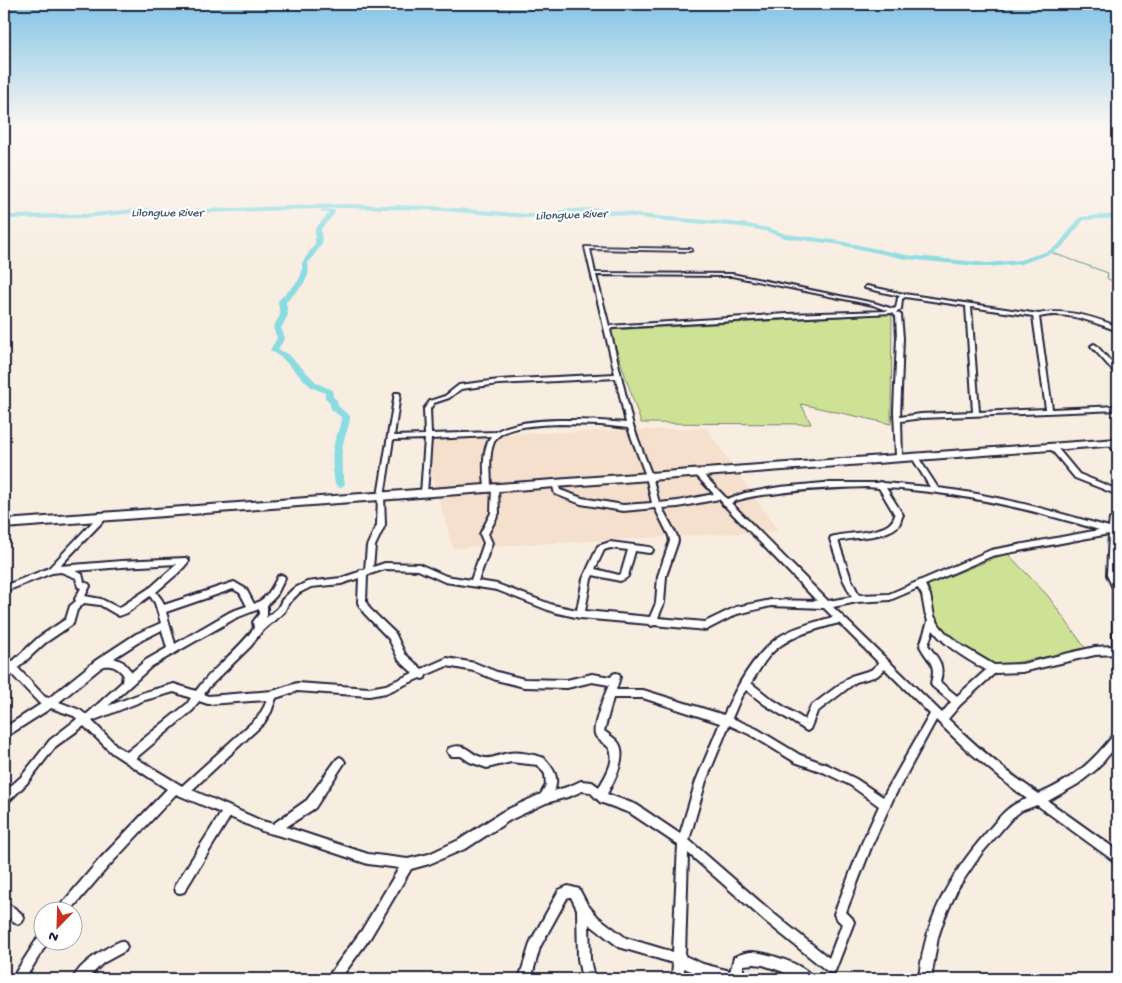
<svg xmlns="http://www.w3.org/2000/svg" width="1122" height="983" viewBox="0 0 1122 983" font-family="'Gochi Hand',sans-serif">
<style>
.built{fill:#f4e0cc}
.green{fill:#cee296;stroke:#788268}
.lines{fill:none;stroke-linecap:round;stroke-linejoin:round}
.stream{stroke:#60919f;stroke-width:1}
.river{fill:#8adbe2;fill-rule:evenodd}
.minor-casing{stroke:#22223b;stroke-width:4}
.secondary-casing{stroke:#22223b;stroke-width:4}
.minor{fill:#fff;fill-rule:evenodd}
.secondary{fill:#fff;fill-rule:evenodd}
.labels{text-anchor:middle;stroke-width:4.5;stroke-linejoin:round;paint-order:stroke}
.far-water-label{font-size:12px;font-style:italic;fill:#415a6d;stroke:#fff}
</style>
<rect width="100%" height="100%" fill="#f8ede1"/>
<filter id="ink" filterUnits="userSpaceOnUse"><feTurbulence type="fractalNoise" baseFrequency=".02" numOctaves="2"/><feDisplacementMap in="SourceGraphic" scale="10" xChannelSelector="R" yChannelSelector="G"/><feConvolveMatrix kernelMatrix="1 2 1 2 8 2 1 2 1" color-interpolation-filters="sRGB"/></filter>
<g filter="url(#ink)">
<polygon class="built" points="706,428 778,531 453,548 422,441 413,437"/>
<g class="green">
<polygon points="892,314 891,424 801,404 811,424 641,423 610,330"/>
<polygon points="1007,553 1048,596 1086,649 998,666 962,645 935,621 928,585"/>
</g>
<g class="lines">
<polyline class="stream" points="1050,252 1108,273 1107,278 1118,285"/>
<g class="river">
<polygon points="10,128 15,128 4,134 4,131"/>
<polygon points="344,204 431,206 527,214 552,213 566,209 596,208 657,216 742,223 768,228 786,234 835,240 906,255 987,263 1020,260 1048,251 1058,245 1080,217 1118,214 1118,218 1084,220 1062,247 1052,253 1021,264 987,267 906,259 835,244 785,238 765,231 742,227 657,220 596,212 566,213 552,217 527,218 431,210 344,208 179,214 146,212 83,218 4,219 4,215 83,214 146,208 179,210"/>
<path d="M323,209L334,210L335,213L321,229L322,244L308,263C312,280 297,291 286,302L288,315L281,328L285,338L278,349L289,355L317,383L332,390L333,397L337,400L338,406L350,416C350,426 345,434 343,444C340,458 342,470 345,484L340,488L335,484C333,470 331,458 334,444C336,435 341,427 341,417L331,409L329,401L325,398V393L311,387L283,359L270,350L277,338L273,328L280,315L278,301C289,289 305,281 302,263L315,244V229L329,213L321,212V210Z"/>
</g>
<defs>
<g id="minor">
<path d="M585,247L690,249L692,250L690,251L590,249L595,273L732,274L874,303L893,309L896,308L898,298L900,296L865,288V287L867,286L904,294L1039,314C1065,308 1094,317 1118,327V331C1093,322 1066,310 1039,317L1052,409L1118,406V410L921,418L901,421L902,457L899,459L896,457L894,411L897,338L896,316L892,313L787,318L612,328L610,330L633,426L652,476L659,503L678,501L714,494L696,475L695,473L696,471H700L727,499L745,493L780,487L824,483H877L880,482L883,483L930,487L911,456L914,454H916L938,488C996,495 1053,511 1109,527L1110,519L1118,514L1116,530H1118V536L1117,535L1118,539V549L1116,548L1115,575L1118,582V654L1095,655L1022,672L995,673L960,705L948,719C977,747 1006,772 1039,794C1072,780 1093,762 1115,733L1118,731V744L1097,769L1078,784L1048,801L1118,851V862L1114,861L1037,805L1021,811L1012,818L981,854L958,888L944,919L938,937L931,979H919C925,919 948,877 987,832C1000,817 1007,805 1027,799L1004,781L966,749L936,720L893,799L872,845L846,912L852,918L854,922L835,971L831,973L827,971L765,921L688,853L685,956L703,964L730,971L731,969L734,957C740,954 746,952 753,952C767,953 808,965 813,979H797L781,971L763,965L754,964L743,965V972L738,979H717L703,976L684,968V979H672L673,963L619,947L589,924L590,959L594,979H582L578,959L577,909L571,897H569L567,898L540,947L531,979H519L531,941L559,890L568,886L579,889L587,904L598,917L626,938L673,952L678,845L630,813L600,802L590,792L582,791L571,796L546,803L510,820L467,848L429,864L411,869L370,938L340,979H327L329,975L362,930L399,868L368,864L299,841L262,831L230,817L184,892L180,893L176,892L175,888L176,884L221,813L176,794L107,868L71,910H59L60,906L99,860L167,789L112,753L84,726L56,746L27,783L8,802L4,803V792L21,777L50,740L77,719L74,716L51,708L4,738V728L41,704L39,703L4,666V656L7,657L12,662L39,637L66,619L70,606L76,601L75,599L81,588L78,587L76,578L61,572L52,573L4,592V586L49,568L99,515H105L106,517L105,519L60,566L122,561L185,558L188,559L189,561L184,567L177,574L156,592L162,600L164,605L234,582L246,589L254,604C267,599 272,588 278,576L281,575L284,576L285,578L276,596L267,605V615L266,618L278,608L282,600L293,589L307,582L341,578L359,572L360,570H365L367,546L377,525L378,496L395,393H399L400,394L394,436L425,435L424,409L430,401L445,396L459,385L499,380L615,374ZM596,275L732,276L873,305L888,311L787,314L609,326ZM905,297L966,306L973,412L921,414L900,417L903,338L901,315L896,312L901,309L902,299ZM971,307L1033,316L1046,409L979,412ZM616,378L626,423C595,420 522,415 496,432L431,434L430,409L434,403L449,398L461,389L499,384ZM559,424L601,425L628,428L646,476L652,503L623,505L582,498L560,490L557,481H555L552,483L555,494L581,504L623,511L655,508L669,536L670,541L658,576L656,603L650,617L585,611L591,579L593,575L620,581C623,580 626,579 628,576L635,551L649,553L652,552L653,550L652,548L649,547L610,542L598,546L583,579L577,610L553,605L497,584L478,581L492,543L488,534L499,513L498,488L495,485L492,488L491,513L480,534L484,543L471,580L446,576L419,564L385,563L373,567L375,546L385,525L384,496L393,440L425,439L421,493L424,496L427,493L431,439L491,436C481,452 484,471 485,488L488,491L491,488C491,473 488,456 494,442C501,425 543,425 559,424ZM867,487L879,488L895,515C894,519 892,522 888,525C873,534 848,532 831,537L830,539L843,579L852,597L828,601L731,503C744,497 759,495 773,494C804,489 835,488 867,487ZM886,488C959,492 1030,509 1099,530L991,550L889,594L859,595L851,579L838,541C854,537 891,538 900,523C900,522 902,516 903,515ZM719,499L722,502L723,505L725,506L817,601L771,600L736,607L705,622L658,618L664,603L666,576L678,541L677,536L662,508L678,507ZM1109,534L1107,575L1113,588V646L1095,647L1022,664L994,665L962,646L946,633L940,626L934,616L930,595L925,585L992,556ZM610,548L628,550L621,574L619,575L595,569L604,550ZM177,564L151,587L119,608L101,599L85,596L90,586L89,584L84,582L82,574L75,571L122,567ZM385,569L418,570L445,582L497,590L553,612L580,618L649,624L652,626L654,625L706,630L737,614L771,606L824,608L833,617C816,622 798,626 782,635C756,651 736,687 724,715L643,690H616L620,677L619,674L616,673L613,674L611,677L592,674L567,680L524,679L497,672L475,663L447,658L422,669L405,654L395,633L370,609L366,602L367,575ZM359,578L358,603L364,613L389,639L399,660L413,673L386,685L369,688L297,683L273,691L208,696L204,694L209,687L251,646L261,632L284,612L288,604L299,593L311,587L341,584ZM918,588L922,595L925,612L928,621L920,646C928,662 937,663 931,683L932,686L951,702L942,713L833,607L857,602L890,600ZM233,589L240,593L247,606L230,612L175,644L166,612ZM150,596L155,603L161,623L136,634L95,661L49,698L45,697L18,668L45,643L73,624L77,610L84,603L100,605L119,616L127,613ZM259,609V614L253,622L254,628C237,652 212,668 196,691L174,684L145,692L108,706L152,666L236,618ZM839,623L879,663L871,670L851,676L811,706L805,720L770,698L751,683C757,674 762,664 769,656C786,636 814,630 839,623ZM162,630L167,648L146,660L132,672L123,662L114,658L142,640ZM933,630C947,648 967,659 986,670L957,696L940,682C945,664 938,659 928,645ZM103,666C112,665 117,667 123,674L122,682L87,714H85L80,710L59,702ZM447,666L474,671L496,680L524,687L567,688L592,682L609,685C605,694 592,727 595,734C596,739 603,742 606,745C619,755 606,776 599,787L592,782L581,781L570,786L554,791C560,777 553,768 544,758C537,755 517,751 509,753C501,754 493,759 485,758C470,756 467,741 449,748L447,751L449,754L452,756H461L470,762L487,768L511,762L538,765L545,774L546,785L541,794L502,812L459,840L429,854L408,859L368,854L286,827L315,808L343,765L345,762L343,759L340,757L337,759L307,800L273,824L262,821L192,790L264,723L271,712L276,698L297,691L369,696L386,693L420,678L422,679L425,678L426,675ZM885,669L930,714L883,797L856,779L828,765L800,755L757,729L732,718L741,697L746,690L764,704L807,731L810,729L817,712L856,682L877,676ZM174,692L191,698L187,704L127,752L118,747L92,721L145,700ZM613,698H643L720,723L696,781L680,834L637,805L607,794C614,781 629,754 617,741C613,737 608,734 604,731ZM267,700L264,707L258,717L182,786L136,758L193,710L199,701L208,704ZM729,725L751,735L795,762L823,772L850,785L879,806L862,843L834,914L836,918L842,924L829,958L773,913L689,840L706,781Z"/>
<polygon points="1118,263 1118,266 1115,266 1115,264"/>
<polygon points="1094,344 1096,345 1118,370 1118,375 1116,374 1092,347 1091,346"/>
<path d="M1109,440H1113L1118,446V452C1114,451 1110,446 1108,442Z"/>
<polygon points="1050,444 1054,444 1079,474 1118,490 1118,495 1075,478 1050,448 1049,446"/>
<path d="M4,903C11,905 21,911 24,918L22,922L18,924L4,915Z"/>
<polygon points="42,934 42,940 49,940 25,979 12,979 14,975 39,936"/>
<path d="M121,941L125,943L127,947L125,951L103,963L87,979H73C79,964 106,947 121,941Z"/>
</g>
<polygon id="secondary" points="1118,439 1118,445 4,528 4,520"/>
</defs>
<use href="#minor" class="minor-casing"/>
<use href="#secondary" class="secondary-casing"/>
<use href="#minor" class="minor"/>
<use href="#secondary" class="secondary"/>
</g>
</g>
<linearGradient id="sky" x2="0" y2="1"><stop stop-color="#82c4e6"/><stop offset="0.48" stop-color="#fcf7f2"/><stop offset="1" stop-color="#fcf7f2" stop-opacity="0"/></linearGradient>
<rect width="1122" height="265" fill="url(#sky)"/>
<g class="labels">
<g class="far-water-label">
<text x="167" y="216">Lilongwe River</text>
<text transform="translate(571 214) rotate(-2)" y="4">Lilongwe River</text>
</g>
</g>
<rect width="1122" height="983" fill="none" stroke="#fff" stroke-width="20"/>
<rect x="10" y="10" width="1102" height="963" fill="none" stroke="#22223b" stroke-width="2" filter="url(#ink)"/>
<g transform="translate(58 926) rotate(203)"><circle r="24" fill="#ffffff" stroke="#a7a7b1"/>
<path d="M0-4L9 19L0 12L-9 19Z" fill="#c8321e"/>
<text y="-8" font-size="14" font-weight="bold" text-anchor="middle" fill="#22223b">N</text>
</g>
</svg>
